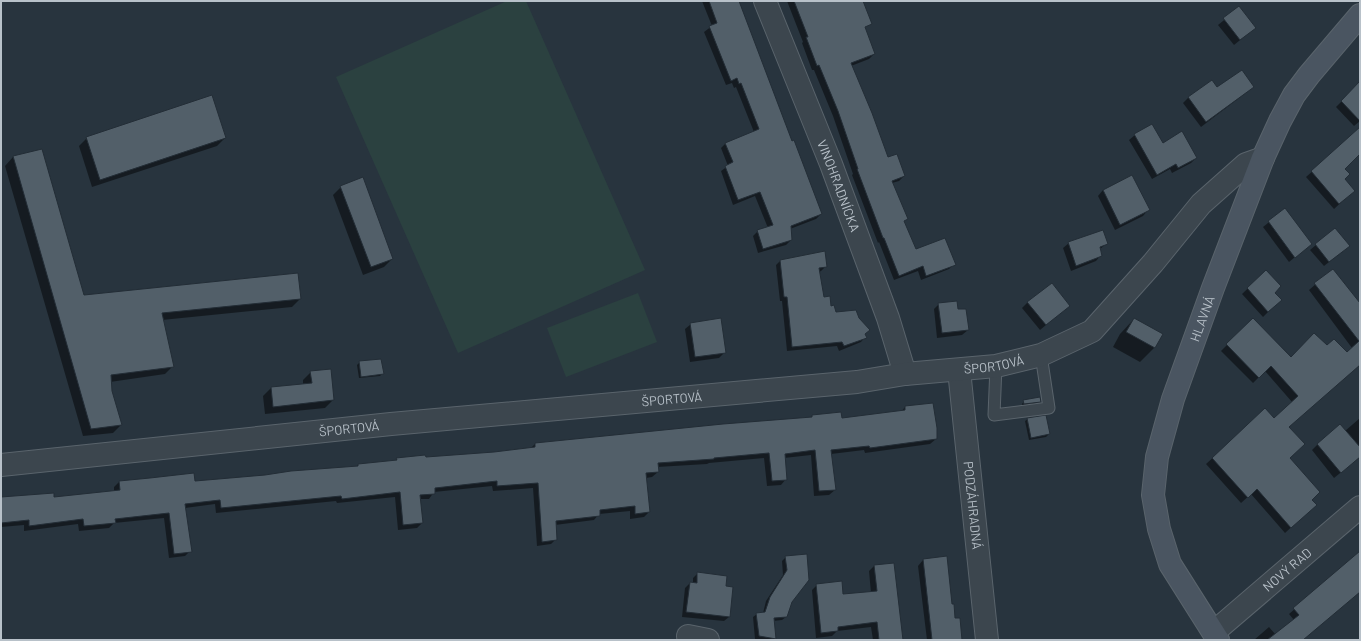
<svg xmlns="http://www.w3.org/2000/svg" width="1361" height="641" viewBox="0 0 1361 641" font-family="Barlow,sans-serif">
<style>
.pitch{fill:#2b4140}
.shadow{fill:#0007}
.building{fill:#525f69;stroke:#232d36}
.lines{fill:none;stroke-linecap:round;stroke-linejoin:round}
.service-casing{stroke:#5a646c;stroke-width:13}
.minor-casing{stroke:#5a646c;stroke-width:24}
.tertiary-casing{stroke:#5a646c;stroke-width:24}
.secondary-casing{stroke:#5a646c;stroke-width:24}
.service{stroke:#3c464e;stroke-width:11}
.minor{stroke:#3c464e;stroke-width:22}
.tertiary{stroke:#3c464e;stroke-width:22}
.secondary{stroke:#4a5561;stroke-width:22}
.labels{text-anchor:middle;stroke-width:4;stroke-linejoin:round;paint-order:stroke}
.street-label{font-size:13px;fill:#b8c1c9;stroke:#212b34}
</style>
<rect width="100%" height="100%" fill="#28343e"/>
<g class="pitch">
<polygon points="507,1 526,1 645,270 458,353 336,77"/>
<polygon points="638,293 657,342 566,377 547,328"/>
</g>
<g class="shadow">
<polygon points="702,1 737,1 791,142 821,214 816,219 790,229 791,240 786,245 758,253 753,236 758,231 768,228 755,196 733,205 721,171 728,166 721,148 726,143 754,132 736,87 734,88 732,83 726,85 704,32 712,26"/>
<polygon points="787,1 831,1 874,54 869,59 851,66 887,159 904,176 899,181 892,183 906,219 903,222 915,251 954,264 949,269 921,280 918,271 894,280 879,242 878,243 852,175 853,174 833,116 814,70 812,70 802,43 803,42"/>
<polygon points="1239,8 1255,28 1234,45 1218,25"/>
<polygon points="1360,83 1360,121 1354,126 1336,107"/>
<polygon points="1217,89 1247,92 1201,127 1183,103 1188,98"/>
<polygon points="1360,129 1360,153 1343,169 1343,179 1348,196 1334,209 1306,177"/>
<polygon points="1135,135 1162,144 1196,158 1191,163 1172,173 1170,169 1152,179 1129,140"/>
<polygon points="87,138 225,138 217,146 92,187 79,146"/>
<polygon points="13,157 84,296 300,299 292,307 162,320 173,366 165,374 110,382 111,391 121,425 113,433 83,436 5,166"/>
<polygon points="341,187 392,259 384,267 363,275 333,195"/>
<polygon points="1103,190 1148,210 1143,216 1115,230 1098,196"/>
<polygon points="1285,209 1311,244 1289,262 1263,227"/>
<polygon points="1335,229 1343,251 1324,266 1310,250"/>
<polygon points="1069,243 1107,243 1099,250 1101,255 1096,261 1071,271 1063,248"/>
<polygon points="781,260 826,266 821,271 819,272 824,298 830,307 864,334 865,337 861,342 839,351 837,346 787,351 782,301 780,301 776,265"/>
<polygon points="1332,270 1360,305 1360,365 1288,427 1289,458 1311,500 1309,511 1285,533 1251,494 1241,503 1206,464 1265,410 1274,419 1292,402 1265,371 1253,383 1221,351 1253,319 1290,358 1327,346 1347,353 1352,348 1309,290"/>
<polygon points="1266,271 1274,293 1280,300 1263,317 1242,294"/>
<polygon points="1028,302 1069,306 1040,330 1022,308"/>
<polygon points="939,304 957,310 968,330 962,335 937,338 934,309"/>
<polygon points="1134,319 1162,335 1154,348 1140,362 1113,347 1120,334"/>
<polygon points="691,324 724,353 719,358 690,362 685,329"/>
<polygon points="360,362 382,374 380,376 359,378 357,365"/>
<polygon points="311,372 333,400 325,408 265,414 263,396 271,388 303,384 303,380"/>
<polygon points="1024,401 1040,402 1038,404 1022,406 1022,404"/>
<polygon points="905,407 936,439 930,444 865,453 864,450 831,454 835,490 829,495 814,496 811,455 784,458 786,479 781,485 767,486 764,458 709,463 707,464 657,467 658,472 652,477 646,478 649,512 644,517 630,519 630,511 599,514 594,520 555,525 556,539 551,544 537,546 533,488 493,491 492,486 434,492 429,499 420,499 422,523 417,528 398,530 395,497 337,503 336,501 216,513 215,504 185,508 190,551 185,556 169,558 164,518 114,523 109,528 79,531 78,524 24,531 24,525 1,527 1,498 53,498 114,492 114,487 119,482 194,482 356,467 358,465 394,462 397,459 425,459 494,453 531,448 535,444 811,418 813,416 841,419 901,412"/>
<polygon points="1360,418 1360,457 1334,478 1312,450 1318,444 1345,431"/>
<polygon points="1028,419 1049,434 1046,437 1029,440 1025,421"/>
<polygon points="1360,552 1360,592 1297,640 1254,640 1269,627 1276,635 1294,620 1289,614"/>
<polygon points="806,555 786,617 782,620 773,621 775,639 774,640 755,639 753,617 757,614 763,613 766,601 783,575 782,561 786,557"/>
<polygon points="946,558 954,619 961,640 927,640 918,566 923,560"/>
<polygon points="893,564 902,640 873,640 871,627 837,631 832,636 816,638 812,590 817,585 842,595 871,593 869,571 874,566"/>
<polygon points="698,573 725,587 729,617 724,621 682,617 685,588 690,583 693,583 693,578"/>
</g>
<g class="building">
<polygon points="709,1 739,1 792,141 794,140 822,214 791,226 792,240 763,249 757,230 773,225 760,192 738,200 725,166 733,162 725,143 759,129 741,83 739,84 737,78 731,81 709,26 717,23"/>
<polygon points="794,1 863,1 872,24 865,27 875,54 851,63 872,113 888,157 897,154 905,176 892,181 908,219 904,221 916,249 945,238 956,265 926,276 923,266 899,276 884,238 883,238 857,169 858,169 838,111 819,65 817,66 806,37 808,37"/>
<polygon points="1239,6 1256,28 1240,40 1223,18"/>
<polygon points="1242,70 1254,87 1206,122 1188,97 1212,80 1217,87"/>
<polygon points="1360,81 1360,121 1341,101"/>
<polygon points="212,95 226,138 100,180 86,137"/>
<polygon points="1152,124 1163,143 1182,131 1197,158 1178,168 1176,164 1157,175 1134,134"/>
<polygon points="1360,127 1360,154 1345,169 1350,174 1345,179 1355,191 1339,204 1311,171"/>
<polygon points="42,149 84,295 298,273 301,299 162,313 174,367 111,375 112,391 122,425 91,429 13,156"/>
<polygon points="1132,175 1150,210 1120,225 1103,190"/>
<polygon points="363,177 393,259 371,267 340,186"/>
<polygon points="1285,208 1312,244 1295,258 1268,221"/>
<polygon points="1335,228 1350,246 1329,262 1315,244"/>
<polygon points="1103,230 1108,244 1100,247 1102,256 1076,266 1068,242"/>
<polygon points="825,251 827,267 819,268 824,297 830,296 831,306 834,305 836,312 856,310 859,318 870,330 865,334 867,338 844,346 842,342 792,347 787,297 784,297 780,260"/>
<polygon points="1333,269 1360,303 1360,365 1289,427 1305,444 1290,458 1320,492 1312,500 1317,505 1291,528 1257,489 1248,498 1212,458 1265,408 1274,418 1298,396 1271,366 1259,378 1226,344 1253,318 1291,357 1314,333 1327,345 1334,339 1347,352 1359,341 1314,283"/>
<polygon points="1266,270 1281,286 1275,293 1282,300 1268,312 1247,288"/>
<polygon points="1052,283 1070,306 1046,325 1027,302"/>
<polygon points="957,301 958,309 966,309 969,330 942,333 938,303"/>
<polygon points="721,318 726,353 695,357 690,323"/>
<polygon points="1134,318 1163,334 1155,348 1126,332"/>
<polygon points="381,359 384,374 361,377 359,361"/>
<polygon points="331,369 334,400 273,407 271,387 312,383 310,371"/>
<polygon points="1040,397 1041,402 1024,404 1023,400"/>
<polygon points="933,403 937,428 937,439 870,448 869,446 831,450 836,490 819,491 815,450 785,454 787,480 772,481 769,453 714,458 714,459 658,463 659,472 646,473 650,512 635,514 635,506 600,510 600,516 556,521 557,540 542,542 538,483 497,486 497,481 435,488 435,494 420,495 423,523 403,525 400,492 342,499 341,496 221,508 220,500 185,504 192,552 174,554 169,513 115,519 116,523 84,526 83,519 29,526 29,520 1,523 1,497 54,493 54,497 120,490 119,481 150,478 194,473 195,481 265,475 291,471 358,466 358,464 397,460 396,458 425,455 426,457 494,452 535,447 535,443 723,424 812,417 812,415 841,412 842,418 905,410 905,406"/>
<polygon points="1046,415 1050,434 1031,438 1027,418"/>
<polygon points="1340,424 1360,447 1360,457 1341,473 1317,444"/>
<polygon points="1360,551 1360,592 1303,640 1267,640 1299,615 1293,608"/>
<polygon points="807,554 809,580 792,602 787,617 774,618 776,639 759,636 756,613 765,612 770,597 787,570 785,556"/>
<polygon points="947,556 952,604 954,604 955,618 960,618 962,640 932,640 923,559"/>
<polygon points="894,563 903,640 879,640 877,622 838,627 838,631 821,633 816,584 842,581 843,594 877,591 874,565"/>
<polygon points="697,572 727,576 726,586 733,587 730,617 686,612 690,582 697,583"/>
</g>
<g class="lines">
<defs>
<polyline id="service" points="996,366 994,415 1049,408 1041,355"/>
<g id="minor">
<path id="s1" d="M765,1L831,164L888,318L905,374"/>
<path id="s2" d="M959,370L987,640"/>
<path id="s3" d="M1214,632L1360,507"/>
<polyline points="688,636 708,640"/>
</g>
<g id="tertiary">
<path id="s4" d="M1,465L391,424L857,382L905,374L996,366L1041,355L1092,331L1153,263L1201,204L1246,164L1263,158"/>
</g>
<g id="secondary">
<path id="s5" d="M1218,640L1170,564L1159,529L1153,495L1157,457L1173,399L1213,288L1263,158L1280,121L1294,95L1309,75L1360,15"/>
</g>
</defs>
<use href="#service" class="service-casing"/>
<use href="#minor" class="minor-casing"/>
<use href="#tertiary" class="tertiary-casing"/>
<use href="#secondary" class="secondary-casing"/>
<use href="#service" class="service"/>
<use href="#minor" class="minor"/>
<use href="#tertiary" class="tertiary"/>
<use href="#secondary" class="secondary"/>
</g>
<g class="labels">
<g class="street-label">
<text dy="5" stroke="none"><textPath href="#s1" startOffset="199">VINOHRADNÍCKA</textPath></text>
<text dy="5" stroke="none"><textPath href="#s5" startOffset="345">HLAVNÁ</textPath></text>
<text dy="5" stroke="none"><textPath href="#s4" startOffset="998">ŠPORTOVÁ</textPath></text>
<text dy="5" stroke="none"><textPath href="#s4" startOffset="674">ŠPORTOVÁ</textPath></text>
<text dy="5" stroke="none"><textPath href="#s4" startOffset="350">ŠPORTOVÁ</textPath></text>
<text dy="5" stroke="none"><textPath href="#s2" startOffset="136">PODZÁHRADNÁ</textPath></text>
<text dy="5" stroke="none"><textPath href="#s3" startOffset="96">NOVÝ RAD</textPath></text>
</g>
</g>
<rect width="1361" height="641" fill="none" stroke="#b8c1c9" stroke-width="4"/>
</svg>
